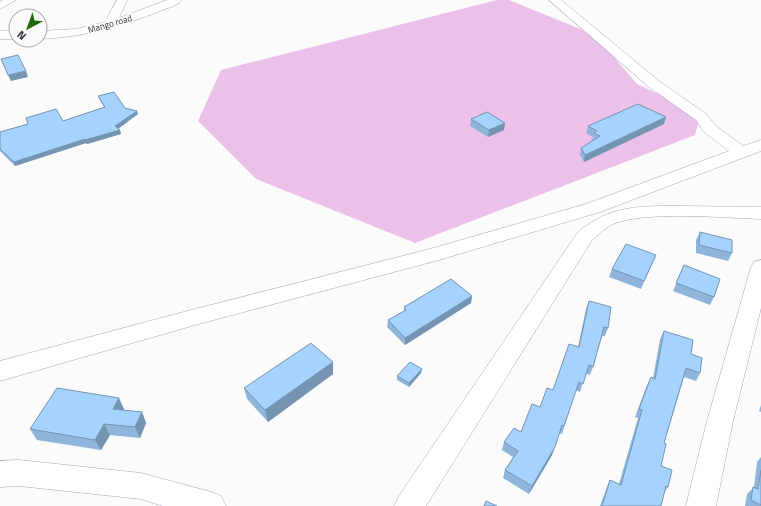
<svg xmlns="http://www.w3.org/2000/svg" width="761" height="506" viewBox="0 0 761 506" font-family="'Titillium Web',sans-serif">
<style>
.green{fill:#ecc1e9}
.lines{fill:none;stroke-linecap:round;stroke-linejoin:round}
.minor-casing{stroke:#a1a6bc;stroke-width:1}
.minor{fill:#fff;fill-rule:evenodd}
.wall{fill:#8fb5da}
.shaded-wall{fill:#7494b2}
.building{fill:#a6d3fe;stroke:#7494b2}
.labels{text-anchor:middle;stroke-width:4;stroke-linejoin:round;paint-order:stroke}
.far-street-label{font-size:9px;fill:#2d2f38;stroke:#fbfbfb}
</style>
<rect width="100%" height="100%" fill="#fbfbfb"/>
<polygon class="green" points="497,0 509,0 595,35 637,84 667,98 699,120 695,135 415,243 256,179 198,121 221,70"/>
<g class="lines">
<defs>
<g id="minor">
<polygon points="3,0 16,0 0,9 0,2"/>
<path d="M117,0H127L119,18L167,0H182C178,6 167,8 160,11C120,27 84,37 40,39V31L76,29L105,22Z"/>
<polygon points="549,0 561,0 659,81 706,114 716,126 743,146 761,140 761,151 600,212 439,260 195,325 0,381 0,361 195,309 430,249 586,204 729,151 704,132 696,120 649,87"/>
<rect x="0" y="31" width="16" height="8"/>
<path d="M680,206L761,207V219C725,218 642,210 611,225C604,229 598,235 592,240L426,506H394L399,496L578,232C611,205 640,206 680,206Z"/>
<polygon points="761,260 761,308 733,421 716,506 686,506 707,421 751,267 754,262"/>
<polygon points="19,460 141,473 211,492 221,496 226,506 163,506 141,499 19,486 0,487 0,461"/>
</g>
</defs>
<use href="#minor" class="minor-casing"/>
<use href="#minor" class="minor"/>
</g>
<g class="wall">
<polygon points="98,96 138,114 118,129 121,134 87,144 86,143 15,166 0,151 0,132 28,124 63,121 104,107 99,99"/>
<polygon points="471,119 505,123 504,130 488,137 470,126"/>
<polygon points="664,124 584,162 580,155 581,148 592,141 593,137 586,133 588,126"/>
<polygon points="700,232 732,253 728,261 696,253 696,240"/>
<polygon points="656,255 641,289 609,277 612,269"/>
<polygon points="684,265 714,297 710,305 673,291"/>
<polygon points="472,296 471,303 405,345 387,327 388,320 404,311 404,307"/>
<polygon points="589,301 608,328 605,336 602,336 593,367 590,375 586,373 580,392 576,390 562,434 559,433 552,455 529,494 503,478 505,470 513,457 502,450 504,442 521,432 553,390 578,347 586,309"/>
<polygon points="664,331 691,354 700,373 696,381 684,377 664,443 661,466 668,487 664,493 661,506 600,506 607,487 610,480 619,484 638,418 635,417 647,385 651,377 653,378 660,339"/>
<polygon points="333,362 333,374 268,422 247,399 244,388"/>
<polygon points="421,373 409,387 397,380 397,376"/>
<polygon points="761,405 761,412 759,411"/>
<polygon points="124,409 124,410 142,412 146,423 140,438 110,435 101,450 37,440 30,429"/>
<polygon points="761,457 761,506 745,506 747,494 754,487 757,462"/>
</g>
<g class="shaded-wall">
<polygon points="26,71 28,77 11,81 8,75"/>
<polygon points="137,111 138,114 116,130 115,126"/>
<polygon points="666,117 664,124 584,162 585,155"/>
<polygon points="505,123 504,130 488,137 489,130"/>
<polygon points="120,130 121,134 87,144 86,143 15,166 14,162 85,139"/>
<polygon points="472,296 471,303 405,345 405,338"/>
<polygon points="333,362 333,374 268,422 265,410"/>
<polygon points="422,369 421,373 409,387 409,383"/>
<polygon points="119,398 124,409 118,420 113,409"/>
<polygon points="142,412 146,423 140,438 135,427"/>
<polygon points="104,424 110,435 101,450 95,440"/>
<polygon points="555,447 552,455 529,494 532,486"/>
</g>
<g class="building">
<polygon points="18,55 26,71 8,75 1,59"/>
<polygon points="114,92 125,108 137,111 115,126 120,130 85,140 85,139 14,162 0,149 0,132 28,124 26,118 56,109 63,121 105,107 98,96"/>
<polygon points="638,104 666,117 585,155 581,148 600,136 594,133 597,131 588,126"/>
<polygon points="487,112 505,123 489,130 471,119"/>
<polygon points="700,232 732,240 732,253 699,245"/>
<polygon points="626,244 656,255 644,281 612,269"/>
<polygon points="684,265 720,279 714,297 676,283"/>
<polygon points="451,279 472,296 405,338 388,320 406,310 404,307"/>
<polygon points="589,301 611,307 608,328 604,327 593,367 589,365 583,384 579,382 564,426 562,425 555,447 532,486 505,470 518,451 504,442 514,428 521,432 532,404 540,407 547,388 553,390 569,344 579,347"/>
<polygon points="664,331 693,340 691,354 702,358 700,373 686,368 664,443 666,444 661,466 672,470 668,487 666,486 661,506 602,506 610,480 621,485 642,410 639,409 651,377 655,379"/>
<polygon points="311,343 333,362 265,410 244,388"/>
<polygon points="410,362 422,369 409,383 397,376"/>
<polygon points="57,388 119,398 113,409 142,412 135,427 104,424 95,440 30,429"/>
<polygon points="761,470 761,505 751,500 753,487 758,489"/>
<polygon points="486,501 497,506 484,506"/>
</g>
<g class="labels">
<g class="far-street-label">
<text transform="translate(110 24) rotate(-16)" y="3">Mango road</text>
</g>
</g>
<g transform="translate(28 28) rotate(221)"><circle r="19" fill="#fbfbfb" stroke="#a9a9ad"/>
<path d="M0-3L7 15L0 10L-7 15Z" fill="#1f6a08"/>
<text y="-6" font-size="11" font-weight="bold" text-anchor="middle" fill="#2d2f38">N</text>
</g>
</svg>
